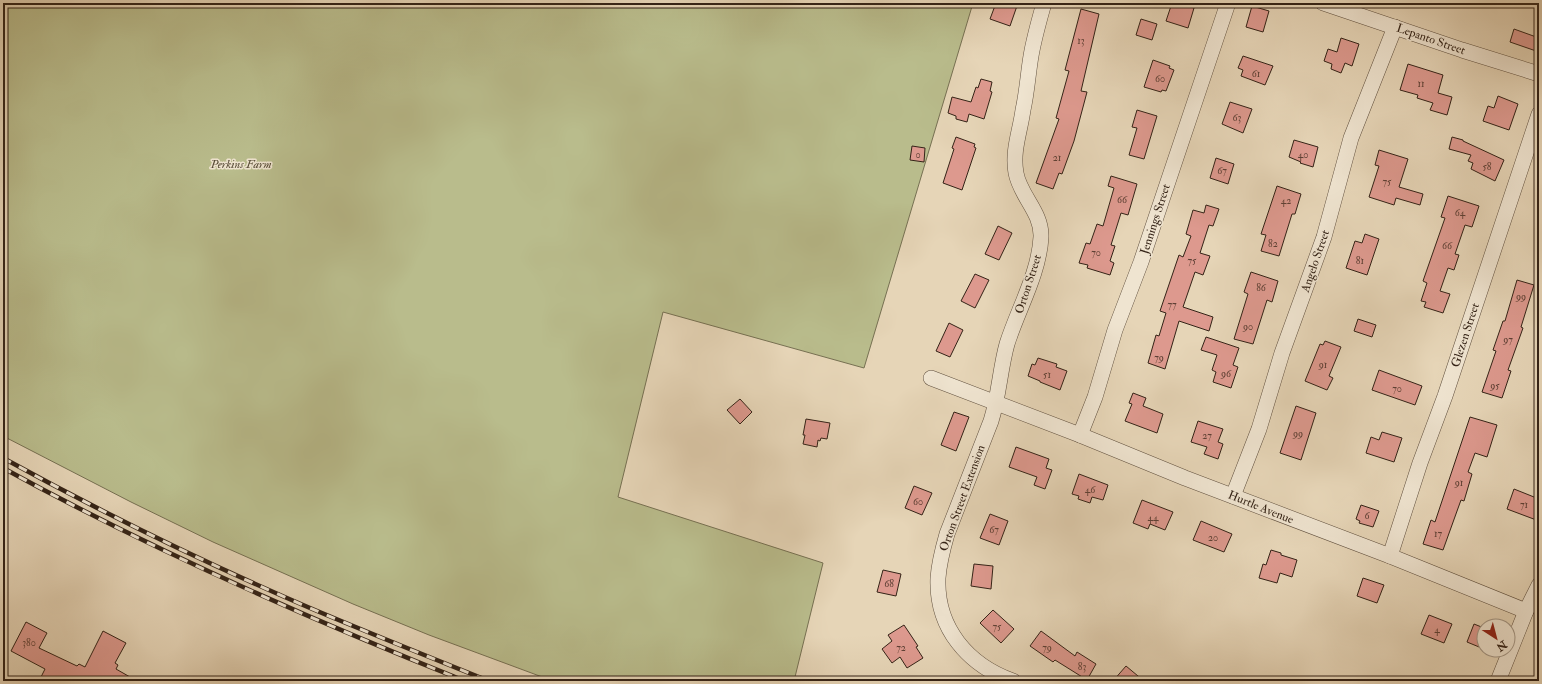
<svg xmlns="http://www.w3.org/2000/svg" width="1542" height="684" viewBox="0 0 1542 684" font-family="'IM FELL Double Pica',serif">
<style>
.green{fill:#b9bc8c;stroke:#767052}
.building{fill:#dd998e;stroke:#342317}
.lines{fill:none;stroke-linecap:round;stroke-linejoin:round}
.street-casing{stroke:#60503f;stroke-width:16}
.street{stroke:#efe4d0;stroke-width:15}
.rail-casing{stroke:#342317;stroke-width:4.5}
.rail{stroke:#efe4d0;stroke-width:3;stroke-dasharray:9;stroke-linecap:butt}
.labels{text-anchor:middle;stroke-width:3;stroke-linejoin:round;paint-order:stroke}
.number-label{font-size:10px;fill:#5e4035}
.street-label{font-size:12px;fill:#342317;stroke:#efe4d0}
.park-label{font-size:12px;font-style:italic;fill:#554934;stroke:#efe4d0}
</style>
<rect width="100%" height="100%" fill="#e6d5b7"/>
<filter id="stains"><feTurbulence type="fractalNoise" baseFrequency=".005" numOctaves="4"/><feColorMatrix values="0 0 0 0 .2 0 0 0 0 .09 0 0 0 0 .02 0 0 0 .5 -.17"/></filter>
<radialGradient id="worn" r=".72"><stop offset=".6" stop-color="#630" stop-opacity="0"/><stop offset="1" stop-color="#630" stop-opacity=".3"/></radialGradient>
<polygon class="green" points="3,3 973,3 864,368 663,312 618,497 823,563 794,681 553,681 429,635 353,604 213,542 131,502 3,436"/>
<g class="building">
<polygon points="996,3 1018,3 1010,26 990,19"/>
<polygon points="1172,3 1188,3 1187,6 1194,8 1188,28 1166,21"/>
<polygon points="1252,6 1269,11 1263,32 1246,27"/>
<polygon points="1081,9 1099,14 1081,91 1087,92 1074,141 1062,174 1059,173 1053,189 1036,183 1059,119 1056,118 1069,71 1065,70"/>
<polygon points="1141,19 1157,24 1152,40 1136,35"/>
<polygon points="1514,29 1539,38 1539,52 1510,42"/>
<polygon points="1341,38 1359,44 1352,66 1345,63 1341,73 1331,69 1332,64 1324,61 1328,49 1337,52"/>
<polygon points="1243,56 1273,66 1265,85 1241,76 1243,70 1238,68"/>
<polygon points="1153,60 1170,66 1169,68 1174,70 1166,91 1162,90 1161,92 1144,87"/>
<polygon points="1408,64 1443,75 1438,93 1452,97 1447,115 1430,110 1433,103 1417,98 1418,95 1400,90"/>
<polygon points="981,79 992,82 990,91 992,92 984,119 969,114 967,122 956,119 956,116 948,113 952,97 971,102 976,87 978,88"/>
<polygon points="1498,96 1518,104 1509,130 1483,121 1488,106 1494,108"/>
<polygon points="1230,102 1252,109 1243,133 1222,124"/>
<polygon points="1137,110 1157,116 1144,159 1129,155 1137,128 1132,127"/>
<polygon points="956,137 975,144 974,147 976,148 962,190 943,183 954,149 952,148"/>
<polygon points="1452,137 1463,140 1463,141 1504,160 1495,181 1471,169 1473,163 1468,161 1471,155 1449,149"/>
<polygon points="1294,140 1318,147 1313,167 1300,163 1301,162 1289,157"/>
<polygon points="912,146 925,148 924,162 910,160"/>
<polygon points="1379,150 1408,159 1399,187 1423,194 1420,205 1396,198 1394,205 1369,197 1379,166 1375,165"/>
<polygon points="1216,158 1234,164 1228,184 1210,178"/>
<polygon points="1111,176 1137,184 1128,215 1121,213 1111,245 1115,246 1110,261 1114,263 1110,275 1087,268 1088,265 1079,263 1086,243 1090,244 1097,224 1103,226 1114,188 1108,186"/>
<polygon points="1277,186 1301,194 1295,214 1292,214 1279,256 1261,251 1266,235 1261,234"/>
<polygon points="1448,196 1479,206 1472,227 1465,225 1455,254 1459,255 1454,270 1448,268 1440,291 1450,294 1443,313 1424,307 1426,302 1421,301 1427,283 1423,281 1445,218 1441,217"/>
<polygon points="1206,205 1219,209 1213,226 1209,225 1200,253 1210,256 1203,275 1195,272 1183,307 1213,317 1209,331 1179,321 1165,369 1148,363 1156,335 1159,336 1166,313 1160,311 1179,255 1183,257 1191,236 1186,234 1193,210 1204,213"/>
<polygon points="998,226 1012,233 999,260 985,254"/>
<polygon points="1365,234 1379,239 1367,275 1346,268 1355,241 1362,243"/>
<polygon points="1251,272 1278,281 1272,302 1267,300 1253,344 1234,339 1248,294 1244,292"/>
<polygon points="975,274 989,280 975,308 961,301"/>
<polygon points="1517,280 1534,285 1521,327 1523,328 1508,370 1511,371 1502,398 1482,392 1496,351 1493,350 1503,321 1505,321"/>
<polygon points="1358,319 1376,325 1372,337 1354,331"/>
<polygon points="949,323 963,330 950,357 936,351"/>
<polygon points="1206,337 1239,348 1233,365 1238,367 1231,388 1213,382 1216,372 1212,370 1217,355 1201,350"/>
<polygon points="1325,341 1341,347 1329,376 1333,378 1327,390 1305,381 1320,344 1323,345"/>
<polygon points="1038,358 1057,364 1056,367 1067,371 1060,390 1040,382 1040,381 1028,376 1032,364 1035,365"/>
<polygon points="1379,370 1422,386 1415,405 1372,390"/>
<polygon points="1133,393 1146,398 1143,406 1163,414 1157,433 1125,421 1132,404 1129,403"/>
<polygon points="740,399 752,412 740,424 727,410"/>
<polygon points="1296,406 1316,413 1301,460 1280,453"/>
<polygon points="954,412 969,417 956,451 941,445"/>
<polygon points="1470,417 1497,425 1487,457 1475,453 1468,472 1472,474 1464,501 1461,500 1443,550 1423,544 1431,520 1435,522"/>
<polygon points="806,419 830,423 827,439 821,438 820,441 818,440 817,447 803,444 805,435 803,435"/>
<polygon points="1198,421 1223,429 1218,442 1223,444 1218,459 1204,454 1207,447 1191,442"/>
<polygon points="1382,432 1402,438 1394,462 1366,453 1371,437 1379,440"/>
<polygon points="1016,447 1049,459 1046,468 1052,470 1045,489 1034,485 1037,477 1009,467"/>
<polygon points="1079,474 1108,485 1103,500 1092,497 1090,503 1078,499 1079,496 1072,494"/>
<polygon points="914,486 932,493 922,515 905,508"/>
<polygon points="1514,489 1539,499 1539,521 1507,509"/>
<polygon points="1142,500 1173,512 1165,530 1150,524 1148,529 1133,523"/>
<polygon points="1361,505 1379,511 1373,527 1359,523 1360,521 1356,519"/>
<polygon points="990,514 1008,521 999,545 980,538"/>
<polygon points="1201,521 1232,534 1224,552 1193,540"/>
<polygon points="1271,550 1281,553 1281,555 1297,560 1292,577 1280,573 1277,583 1259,578 1263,564 1266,565"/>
<polygon points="974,564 993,566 991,589 971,586"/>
<polygon points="883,570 901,574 896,596 877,592"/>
<polygon points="1363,578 1384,585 1377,603 1357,596"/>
<polygon points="993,610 1014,629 1001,643 980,623"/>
<polygon points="1429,615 1452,624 1444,643 1421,634"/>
<polygon points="26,622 47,633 39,648 77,666 79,664 85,667 103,631 126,643 115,663 118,665 116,669 137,681 49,681 41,677 45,669 11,651"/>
<polygon points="1474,624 1484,628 1484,649 1467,642"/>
<polygon points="904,625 918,646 916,647 923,658 907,668 900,657 892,663 882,649 892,641 888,635"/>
<polygon points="1041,631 1075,656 1077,652 1096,664 1087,680 1055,660 1053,662 1030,646"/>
<polygon points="1126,666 1144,681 1113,681"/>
</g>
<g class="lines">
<defs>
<g id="street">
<polyline points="1323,3 1462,50 1539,74"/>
<polyline points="931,378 1080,435 1185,478 1390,556 1526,611"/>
<polyline points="1080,435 1095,397 1115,330 1141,262 1228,3"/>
<polyline points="1233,496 1259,429 1282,353 1324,237 1351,138 1395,27"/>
<polyline points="1390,556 1420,463 1445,396 1539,114"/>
<path d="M1013,681C968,665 936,628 938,578C939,563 943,548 947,534L991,421C999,396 1000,369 1007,344C1018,309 1039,274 1041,237C1042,212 1020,196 1016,173C1012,151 1020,132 1023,110C1027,92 1028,74 1031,56C1034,38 1039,21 1044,3"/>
<polyline points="1498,681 1526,611 1539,585"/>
</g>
</defs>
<use href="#street" class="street-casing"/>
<use href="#street" class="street"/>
<defs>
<g id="rail">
<path d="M3,458C103,513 205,563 310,608C369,633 429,657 489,681"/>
<path d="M3,468C152,550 307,618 465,681"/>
</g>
</defs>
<use href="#rail" class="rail-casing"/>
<use href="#rail" class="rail"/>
</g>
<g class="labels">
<g class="number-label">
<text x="1081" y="44">13</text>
<text x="1256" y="77">61</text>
<text x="1160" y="82">60</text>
<text x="1421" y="87">11</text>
<text x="1237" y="121">63</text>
<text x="918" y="158">0</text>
<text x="1303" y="158">40</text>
<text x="1057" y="161">21</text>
<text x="1487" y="170">58</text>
<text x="1222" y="174">67</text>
<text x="1387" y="185">75</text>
<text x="1122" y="203">66</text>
<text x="1286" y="204">42</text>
<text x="1460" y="216">64</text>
<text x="1273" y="247">82</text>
<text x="1447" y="249">66</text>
<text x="1096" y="256">70</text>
<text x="1192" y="264">75</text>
<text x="1360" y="264">81</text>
<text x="1261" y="291">86</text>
<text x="1521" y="300">99</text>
<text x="1172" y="308">77</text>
<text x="1248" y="330">90</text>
<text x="1508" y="343">97</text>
<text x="1159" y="361">79</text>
<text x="1323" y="368">91</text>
<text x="1226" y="377">96</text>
<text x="1047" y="378">51</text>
<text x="1495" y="389">95</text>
<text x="1397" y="392">70</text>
<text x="1298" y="437">99</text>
<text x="1207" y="439">27</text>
<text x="1459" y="486">91</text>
<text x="1090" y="493">46</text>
<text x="918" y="505">60</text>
<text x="1524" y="508">71</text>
<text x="1367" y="519">6</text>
<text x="1153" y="521">44</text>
<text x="994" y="533">67</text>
<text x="1438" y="537">17</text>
<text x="1213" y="541">20</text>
<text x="889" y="587">68</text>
<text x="997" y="630">75</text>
<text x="1437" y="633">4</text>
<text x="29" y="646">380</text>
<text x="901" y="651">72</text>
<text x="1047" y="651">79</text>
<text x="1082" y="670">83</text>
</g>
<g class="street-label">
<text transform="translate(1431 39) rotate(19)" y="4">Lepanto Street</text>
<text transform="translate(1155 219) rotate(-72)" y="4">Jennings Street</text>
<text transform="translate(1315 261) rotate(-71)" y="4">Angelo Street</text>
<text transform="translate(1028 284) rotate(-72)" y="4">Orton Street</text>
<text transform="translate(1465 335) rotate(-72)" y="4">Glezen Street</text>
<text transform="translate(962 498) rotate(-70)" y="4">Orton Street Extension</text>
<text transform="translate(1261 507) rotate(22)" y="4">Hurtle Avenue</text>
</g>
<g class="park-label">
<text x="241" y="168">Perkins Farm</text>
</g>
</g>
<rect width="1542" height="684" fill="none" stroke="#e6d5b7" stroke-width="16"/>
<rect x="4" y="4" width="1534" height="676" fill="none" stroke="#342317" stroke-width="2"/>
<rect x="8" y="8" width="1526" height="668" fill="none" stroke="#342317"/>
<g transform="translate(1496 638) rotate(144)"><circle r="19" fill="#efe4d0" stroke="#a49786"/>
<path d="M0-3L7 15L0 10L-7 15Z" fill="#8f2418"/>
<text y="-6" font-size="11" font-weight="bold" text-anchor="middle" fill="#342317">N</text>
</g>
<rect width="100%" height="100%" filter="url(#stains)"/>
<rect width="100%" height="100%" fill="url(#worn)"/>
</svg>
